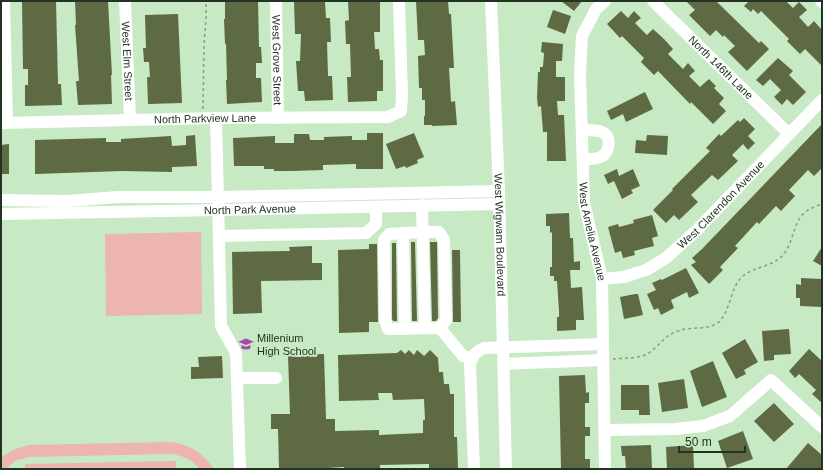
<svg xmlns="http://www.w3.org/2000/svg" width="823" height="470" viewBox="0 0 823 470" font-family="Arial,sans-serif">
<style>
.green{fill:#ecb5b1}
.building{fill:#5d6a43}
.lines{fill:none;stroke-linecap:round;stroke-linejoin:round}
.path{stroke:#859f83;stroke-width:1.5;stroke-dasharray:3 3;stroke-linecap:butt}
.minor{stroke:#fff;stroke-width:12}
.labels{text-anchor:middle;stroke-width:4;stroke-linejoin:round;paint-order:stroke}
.street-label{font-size:11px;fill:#243224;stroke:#c7e9c4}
.poi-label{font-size:11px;fill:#243224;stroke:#c7e9c4;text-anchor:start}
</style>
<rect width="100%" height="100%" fill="#c7e9c4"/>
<g class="green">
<polygon points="201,232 202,314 106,316 105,234"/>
<path d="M169,442C189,443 203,453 214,469H200C191,459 180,454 167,454L30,457L17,460L5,469H1V457L15,449L28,445Z"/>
<polygon points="176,461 176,469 25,469 25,464"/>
</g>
<g class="building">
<polygon points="22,1 56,1 58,84 61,84 62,105 25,106 25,85 28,85 28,69 23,69"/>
<polygon points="75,1 108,1 112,75 111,75 112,104 78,105 76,81 79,81 75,25 76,25"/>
<polygon points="225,1 258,1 259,47 261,47 262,63 256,63 256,78 261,78 262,102 227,104 226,80 227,80 226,44 225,44 224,19 225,19"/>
<polygon points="294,1 325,1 326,18 330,18 331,42 327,42 328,76 332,76 333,100 305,101 304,91 298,91 296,61 300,61 301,34 295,34"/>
<polygon points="348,1 380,1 380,32 374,32 375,49 379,49 380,60 383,60 383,91 377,91 377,101 348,102 347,77 351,77 350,44 346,44 345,21 349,20"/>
<polygon points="416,1 448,1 449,14 451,14 454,68 449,68 451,102 455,101 457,125 432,126 432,125 424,125 424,116 425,116 425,100 422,100 422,88 419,88 418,56 425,55 424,40 418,40"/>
<polygon points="561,1 582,1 574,11"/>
<polygon points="686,1 716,1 759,43 761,41 769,49 747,71 728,52 735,46 724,35 723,37 716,30 710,36 689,15 695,10"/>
<polygon points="749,1 786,1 793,8 799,2 807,10 799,17 808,27 814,21 822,30 822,66 805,49 800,54 787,41 789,39 761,11 758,14 753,9 751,12 744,6"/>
<polygon points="553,10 571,16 565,34 547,27"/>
<polygon points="621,11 628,18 634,11 641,18 635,23 647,35 653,29 664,39 673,49 668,54 683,69 688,63 695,71 689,76 700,87 709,79 716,86 714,88 724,98 719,104 726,111 713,124 691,102 690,104 658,71 654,75 641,62 644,58 622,36 620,38 607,24"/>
<polygon points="178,14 182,103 148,104 147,77 150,77 149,62 144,62 143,48 146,48 145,15"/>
<polygon points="542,42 563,44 562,61 556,61 556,77 565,77 565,101 557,101 558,115 564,115 566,161 547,161 547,132 543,132 541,106 538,107 537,98 538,72 540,72 540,67 543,67 544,53 541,52"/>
<polygon points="778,58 793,71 789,75 806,92 793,105 787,99 782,105 774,97 781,90 770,79 763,86 756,80"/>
<polygon points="645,92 653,109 626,122 623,114 611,120 607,111"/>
<polygon points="744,118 755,129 748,136 755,143 748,150 743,144 732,155 738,161 718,180 712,175 691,195 698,202 679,220 674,215 666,223 653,210 673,190 672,189 710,151 706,148 719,134 721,136 738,120 740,122"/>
<polygon points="822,124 822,168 814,176 808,170 789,190 795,196 781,211 776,206 759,224 757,222 735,246 738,248 720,267 723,270 709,284 691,265 696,262 692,258 702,249"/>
<polygon points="367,133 383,133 383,169 356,169 356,164 323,165 323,170 292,171 274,171 274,169 264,169 264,166 234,166 233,138 275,136 275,143 294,143 294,134 309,134 310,140 324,140 324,137 352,136 352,140 367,140"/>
<polygon points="414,133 424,157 417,160 418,163 406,168 405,166 396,169 386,144"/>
<polygon points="195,135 197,166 172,167 172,172 122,171 35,174 35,140 106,138 106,142 121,142 121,139 171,136 172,146 186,145 186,136"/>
<polygon points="647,135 668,136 667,155 635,153 636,140 646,141"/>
<polygon points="9,144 9,174 1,174 1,145"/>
<polygon points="617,169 619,176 633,169 640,186 631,190 633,193 622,199 614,181 608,184 604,175"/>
<polygon points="569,213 570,238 573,238 574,262 580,261 580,270 570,270 571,288 582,287 584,320 576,320 576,330 557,331 557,317 559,317 559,311 557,281 554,281 554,276 550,276 550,267 552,267 552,232 550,233 550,226 546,226 546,214"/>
<polygon points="652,215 658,236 652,238 654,246 634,251 635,255 623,258 621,251 615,253 608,227 618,224 619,227 634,223 633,220"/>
<polygon points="411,242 415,242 417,321 412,321"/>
<polygon points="430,242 437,242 438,318 436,321 432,321"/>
<polygon points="392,243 396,243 397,321 393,321 392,319"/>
<polygon points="369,244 377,244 378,322 369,322 369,332 339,333 338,250 369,249"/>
<polygon points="312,246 312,263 322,263 322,280 261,281 262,313 233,314 232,252 290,251 289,247"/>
<polygon points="822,247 822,266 813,261"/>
<polygon points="452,250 460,250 461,322 453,322"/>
<polygon points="686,268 699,293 689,298 687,292 671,300 674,308 661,315 658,308 654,310 647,294 656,290 652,283 661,279 662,280"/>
<polygon points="801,278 822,279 822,307 800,306 800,298 796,298 796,284 801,285"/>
<polygon points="635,294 638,294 643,315 624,319 620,297"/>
<polygon points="789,329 791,354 774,355 774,360 764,361 762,331"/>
<polygon points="745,339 758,362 744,370 746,374 736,379 722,353"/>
<polygon points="809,349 822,361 822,403 812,394 816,390 799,374 795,378 789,371"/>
<polygon points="401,350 405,354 409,350 414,355 417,350 424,356 430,350 438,358 439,372 443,372 444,384 449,384 450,394 454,394 454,437 457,437 458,469 429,469 429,464 380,465 380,469 344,469 344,467 328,468 328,469 279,469 278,429 271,429 271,414 290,414 288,355 324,354 326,419 335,419 335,431 379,430 379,435 423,433 423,420 425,420 424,399 393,400 392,393 378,393 379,400 339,401 338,355 397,353"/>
<polygon points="222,356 223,378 191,379 191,367 199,367 198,357"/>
<polygon points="713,361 727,397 702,407 690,371"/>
<polygon points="585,375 586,393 589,392 589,403 585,403 585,427 590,427 590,436 585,436 585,459 590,459 590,469 561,469 559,376"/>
<polygon points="684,379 688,408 662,412 658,383"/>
<polygon points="621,385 649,385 650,415 639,415 639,410 621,410"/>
<polygon points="774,403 794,424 774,442 754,421"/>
<polygon points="743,431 753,459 727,468 718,441"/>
<polygon points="808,443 822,455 822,469 786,469"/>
<polygon points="651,445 652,469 626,469 625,456 622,456 621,446"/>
<polygon points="693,445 694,469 667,469 666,447"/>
</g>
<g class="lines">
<g class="path">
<polyline points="203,109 204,45 206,19 206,1"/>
<path d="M613,359C624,358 639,359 649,353C659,346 665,335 678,331C690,326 708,331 719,322C731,310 730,287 743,276C755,266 773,267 783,255C793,243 793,225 803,214C808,209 816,206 822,204"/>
</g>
<g class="minor">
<polyline points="4,1 7,123"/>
<path id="s1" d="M125,1L130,120"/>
<path id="s2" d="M276,1L278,118"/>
<path id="s3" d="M491,1L499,191L506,469"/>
<path id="s4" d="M605,1L596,9L582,36L580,75L584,202L602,279L605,469"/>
<path id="s5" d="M653,1L789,134"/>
<polyline points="821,1 822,2"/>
<polyline points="216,118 221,326 236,353 240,469"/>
<path id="s6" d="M1,123L216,118L388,117L401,111L402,95L399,1"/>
<path d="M582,130C589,131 597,129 604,133C612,138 609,153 601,157C597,159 588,159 583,160"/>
<polyline points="1,200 66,201 118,197 218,197 499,191"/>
<polyline points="422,205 425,328"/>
<path id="s7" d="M1,214L219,210L499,204"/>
<polygon points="422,232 439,232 444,240 446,320 440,328 388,329 385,320 384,240 389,234"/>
<polyline points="403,233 405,329"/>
<polyline points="220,236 366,233 376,224 376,207"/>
<path id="s8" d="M602,279L624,277L646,270L666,258L697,230L822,100"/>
<polyline points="440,328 463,356 471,358"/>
<polyline points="504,364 603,360"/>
<polyline points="237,378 276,378"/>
<polyline points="606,430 675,429 703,426 730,416 771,380 822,427"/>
<path d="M474,469L470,364C472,356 476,351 484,348L603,344"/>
</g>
</g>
<defs>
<symbol id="school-bare" viewBox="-9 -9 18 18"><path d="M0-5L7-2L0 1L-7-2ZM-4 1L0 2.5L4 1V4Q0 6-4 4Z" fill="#a648b1" stroke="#c7e9c4" stroke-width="2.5" paint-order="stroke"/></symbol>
</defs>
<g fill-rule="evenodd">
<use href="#school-bare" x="236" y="334" width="20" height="20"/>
</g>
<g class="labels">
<g class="street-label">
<text dy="4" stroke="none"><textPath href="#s2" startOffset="59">West Grove Street</textPath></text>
<text dy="4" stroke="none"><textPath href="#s1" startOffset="60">West Elm Street</textPath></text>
<text dy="4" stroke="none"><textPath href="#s5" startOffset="95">North 146th Lane</textPath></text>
<text dy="4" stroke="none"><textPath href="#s6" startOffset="204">North Parkview Lane</textPath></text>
<text dy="4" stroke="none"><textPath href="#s8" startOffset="145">West Clarendon Avenue</textPath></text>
<text dy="4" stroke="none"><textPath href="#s7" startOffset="249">North Park Avenue</textPath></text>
<text dy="4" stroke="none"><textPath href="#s4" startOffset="239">West Amelia Avenue</textPath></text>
<text dy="4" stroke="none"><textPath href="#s3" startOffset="234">West Wigwam Boulevard</textPath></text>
</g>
<g class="poi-label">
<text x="257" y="342">Millenium<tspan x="257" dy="13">High School</tspan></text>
</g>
</g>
<rect width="823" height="470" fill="none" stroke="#243224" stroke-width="4"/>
<path d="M679 446v6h66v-6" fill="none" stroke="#243224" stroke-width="2"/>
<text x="685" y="446" font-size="12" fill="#243224" stroke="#c7e9c4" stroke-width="3" paint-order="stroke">50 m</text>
</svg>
